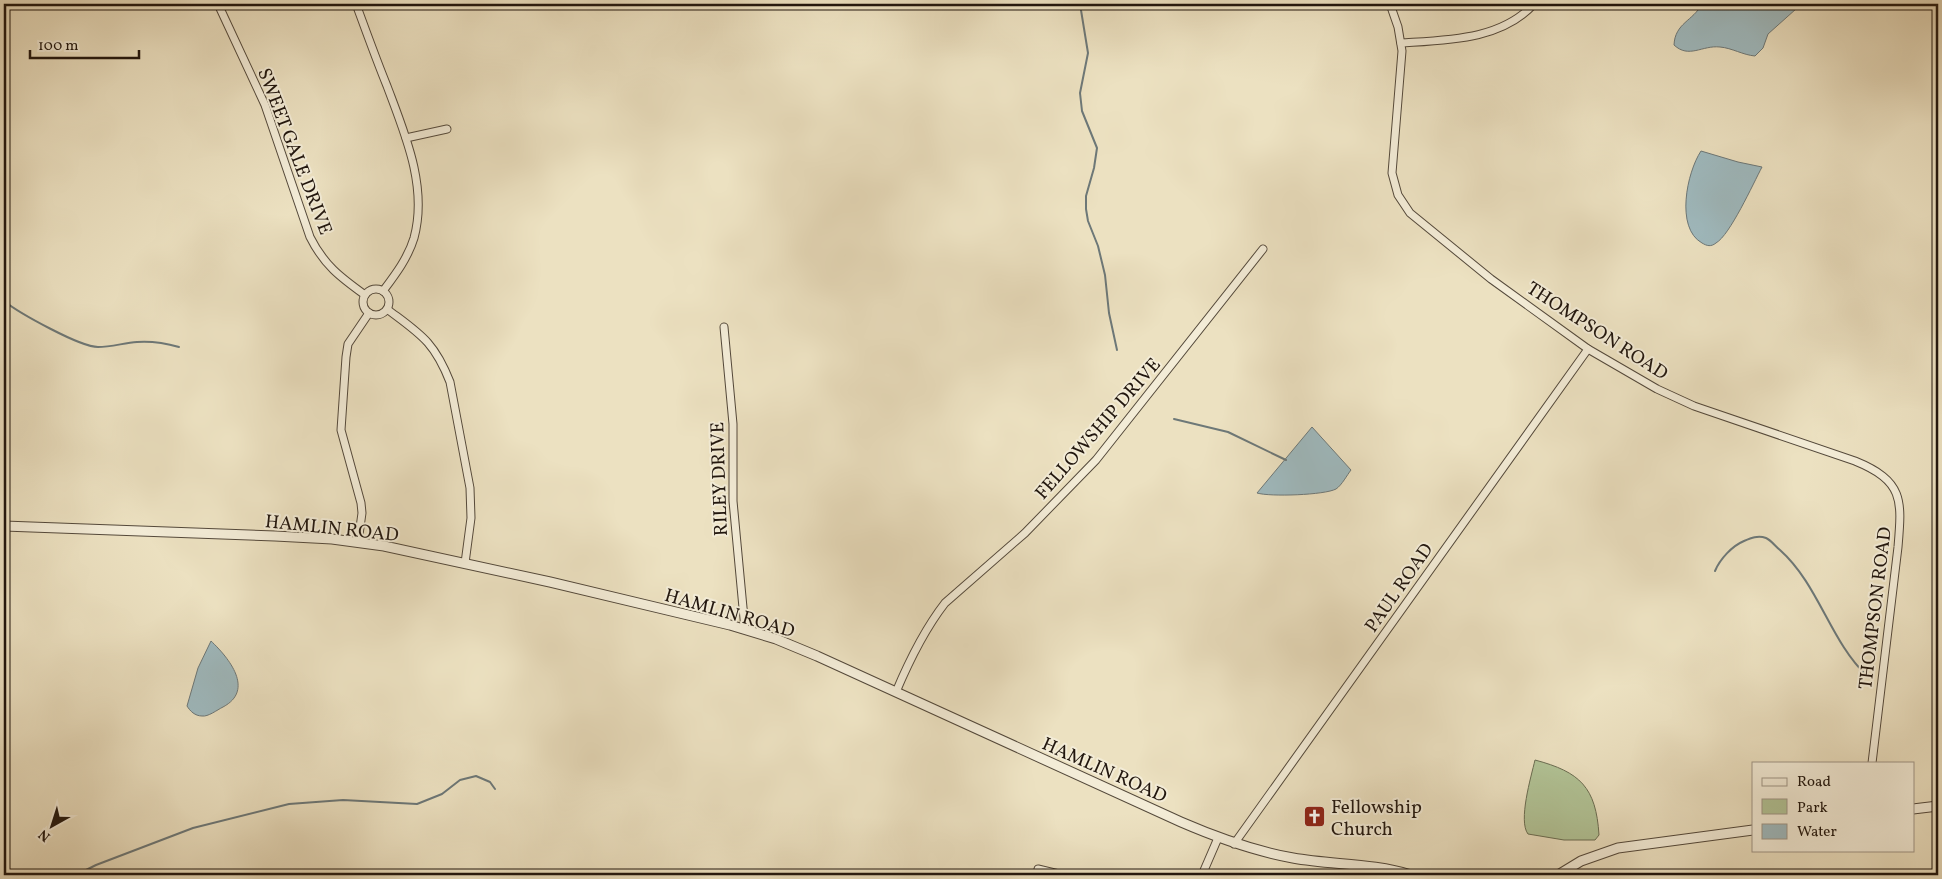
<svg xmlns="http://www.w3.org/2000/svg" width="1942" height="879" viewBox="0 0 1942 879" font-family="Vollkorn,serif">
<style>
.green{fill:#b2c497;stroke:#6a6d52}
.water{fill:#9fbabf;stroke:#6d7878}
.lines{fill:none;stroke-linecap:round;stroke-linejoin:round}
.stream{stroke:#6d7878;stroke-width:2}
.minor-casing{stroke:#54493b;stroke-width:9}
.tertiary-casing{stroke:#54493b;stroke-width:11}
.minor{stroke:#f3ecd7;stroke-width:7}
.tertiary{stroke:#f3ecd7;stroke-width:9}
.labels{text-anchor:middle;stroke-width:4;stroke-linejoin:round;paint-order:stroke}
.street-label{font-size:19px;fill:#21160e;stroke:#f3ecd7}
.poi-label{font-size:19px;fill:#21160e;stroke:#f3ecd7;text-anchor:start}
</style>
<rect width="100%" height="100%" fill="#ece1c1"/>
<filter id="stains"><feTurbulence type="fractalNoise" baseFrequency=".004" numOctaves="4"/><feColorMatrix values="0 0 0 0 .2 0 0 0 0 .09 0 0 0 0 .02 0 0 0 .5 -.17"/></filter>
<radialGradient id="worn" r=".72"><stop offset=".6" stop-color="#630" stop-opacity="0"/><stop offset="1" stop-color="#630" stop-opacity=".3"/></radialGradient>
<path class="green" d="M1535,760C1580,772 1596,787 1599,835L1595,840H1564L1528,834C1518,821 1531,777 1535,760Z"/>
<g class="water">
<path d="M1702,4H1797L1796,9L1768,34L1763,48L1755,56C1743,55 1732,48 1720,47C1702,45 1689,59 1674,45C1675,23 1693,21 1702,4Z"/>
<path d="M1701,151L1738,162L1762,167C1753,184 1730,235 1716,243C1711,247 1707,246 1702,243C1675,228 1687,172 1701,151Z"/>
<path d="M1312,427L1351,470C1347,475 1342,485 1336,489C1325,495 1270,497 1257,493Z"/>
<path d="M211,641C229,658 255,690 223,707C217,710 208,717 202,716C195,716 190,711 187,706L198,668Z"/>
</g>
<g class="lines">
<g class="stream">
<polyline points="1080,4 1088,53 1080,93 1082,111 1097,148 1094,168 1086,196 1086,209 1088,221 1098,246 1105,275 1109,313 1117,350"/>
<path d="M4,301C19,313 80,347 98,347C111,347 124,343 137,342C151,341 165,343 179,347"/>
<polyline points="1174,419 1228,432 1286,460"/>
<path d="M1715,571C1720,559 1732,546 1744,541C1751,538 1758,535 1766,538C1771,540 1776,547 1780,550C1819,585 1830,641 1867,676"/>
<polyline points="76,875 96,865 193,828 289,804 343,800 417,804 442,794 460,780 476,776 490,782 495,789"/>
</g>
<defs>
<g id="minor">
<path d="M218,4L265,105L310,237C324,265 340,277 365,295"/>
<path d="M356,4C366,31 376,59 387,86C405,134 428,187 414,238C408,258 395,275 383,291"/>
<path d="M1390,4L1398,27L1402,51L1392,173L1398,195L1410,213L1491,279L1588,349L1657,389L1694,406L1855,461C1904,481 1902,500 1898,547L1872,763"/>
<path d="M1401,43C1448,40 1501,40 1534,4"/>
<polyline points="406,138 447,129"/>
<circle cx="376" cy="302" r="13"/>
<path d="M387,309C420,334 434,341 450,382L470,488L471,518L465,563"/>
<polyline points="724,327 733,424 733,501 745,629"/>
<polyline points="358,542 362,513 361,503 341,430 346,357 348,344 369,313"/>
<path d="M896,692C909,661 924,630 945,603L1025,533L1096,460L1263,249"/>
<polyline points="1234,844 1588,349"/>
<polyline points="1037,875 1038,869 1063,875"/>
<polyline points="1202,875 1218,838"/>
</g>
<g id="tertiary">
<path d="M4,526L275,536L332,539L384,546L550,582L730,625L776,639L817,656L1181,822C1218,838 1254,851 1293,858C1332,865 1373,863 1411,875"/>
<polyline points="1913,809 1938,806"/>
<polyline points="1558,875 1581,861 1618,848 1753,830"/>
</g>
</defs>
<use href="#minor" class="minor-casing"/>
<use href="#tertiary" class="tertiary-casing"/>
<use href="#minor" class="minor"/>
<use href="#tertiary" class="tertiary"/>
</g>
<defs>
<symbol id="church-square" viewBox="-11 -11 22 22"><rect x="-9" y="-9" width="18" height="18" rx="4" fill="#8f2418" stroke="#f3ecd7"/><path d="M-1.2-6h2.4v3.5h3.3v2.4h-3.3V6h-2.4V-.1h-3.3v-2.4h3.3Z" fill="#fff"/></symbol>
</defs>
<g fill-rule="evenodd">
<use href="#church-square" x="1302" y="804" width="25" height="25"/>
</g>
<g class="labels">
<g class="street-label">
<text transform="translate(296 151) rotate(69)" y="7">SWEET GALE DRIVE</text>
<text transform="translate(1598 330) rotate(33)" y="7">THOMPSON ROAD</text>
<text transform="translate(1097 428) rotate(-49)" y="7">FELLOWSHIP DRIVE</text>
<text transform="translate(718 479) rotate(-92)" y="7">RILEY DRIVE</text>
<text transform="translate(332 527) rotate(6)" y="7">HAMLIN ROAD</text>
<text transform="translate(1398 587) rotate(-55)" y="7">PAUL ROAD</text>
<text transform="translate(1874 608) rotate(-83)" y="7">THOMPSON ROAD</text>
<text transform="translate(730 612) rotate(16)" y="7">HAMLIN ROAD</text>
<text transform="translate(1105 769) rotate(24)" y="7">HAMLIN ROAD</text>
</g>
<g class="poi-label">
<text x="1331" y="813">Fellowship<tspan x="1331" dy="22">Church</tspan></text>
</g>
</g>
<rect width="1942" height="879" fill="none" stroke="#ece1c1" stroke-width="20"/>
<rect x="5" y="5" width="1932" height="869" fill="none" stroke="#21160e" stroke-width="2.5"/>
<rect x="10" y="10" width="1922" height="859" fill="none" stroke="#21160e"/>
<rect x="1752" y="762" width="162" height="90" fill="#f3ecd7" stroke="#9f9687"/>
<rect x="1762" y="778" width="25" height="8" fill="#f3ecd7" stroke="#9f9687"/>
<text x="1797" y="786" font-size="15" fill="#21160e">Road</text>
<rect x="1762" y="799" width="25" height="15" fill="#b2c497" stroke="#9f9687"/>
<text x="1797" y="812" font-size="15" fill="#21160e">Park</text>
<rect x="1762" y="824" width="25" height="15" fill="#9fbabf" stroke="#9f9687"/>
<text x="1797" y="836" font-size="15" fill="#21160e">Water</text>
<g transform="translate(52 826) rotate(219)" stroke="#f3ecd7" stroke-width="4" paint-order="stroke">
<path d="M0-4L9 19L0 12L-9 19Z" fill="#21160e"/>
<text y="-8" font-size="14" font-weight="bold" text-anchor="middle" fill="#21160e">N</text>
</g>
<path d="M30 50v8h109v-8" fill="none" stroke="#21160e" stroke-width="2.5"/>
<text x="38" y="50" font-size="15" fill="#21160e" stroke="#f3ecd7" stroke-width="4" paint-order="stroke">100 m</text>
<rect width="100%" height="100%" filter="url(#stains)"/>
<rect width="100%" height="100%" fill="url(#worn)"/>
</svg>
